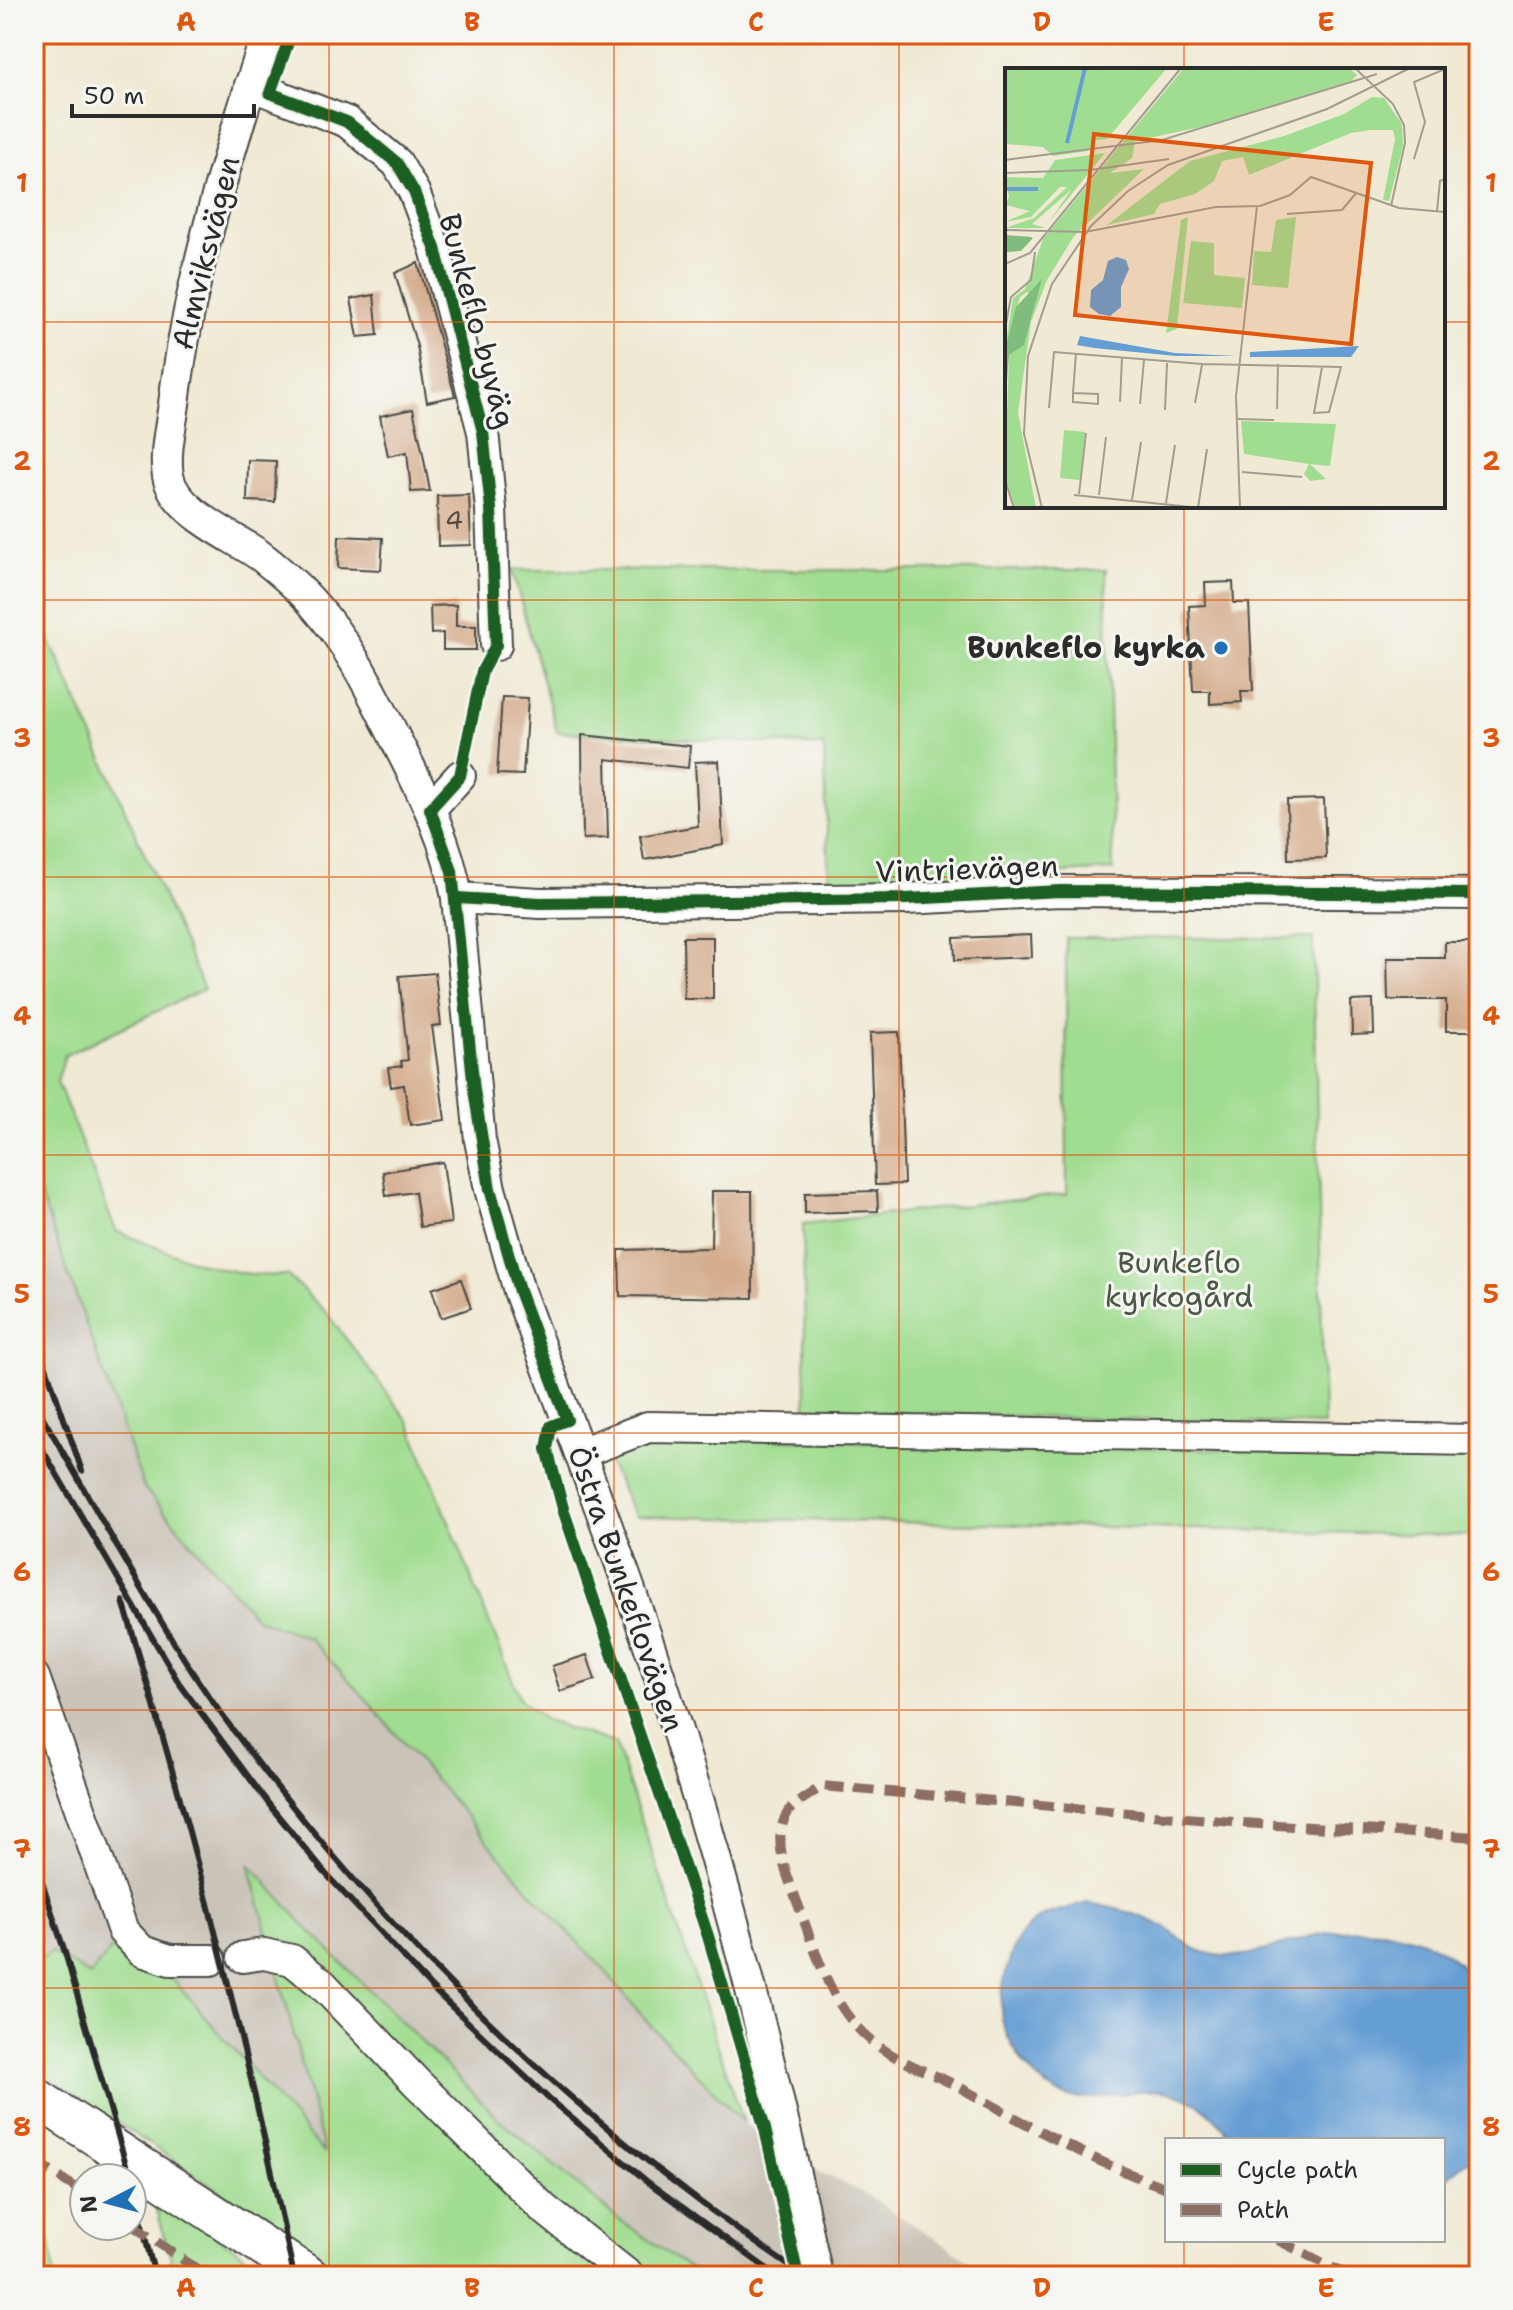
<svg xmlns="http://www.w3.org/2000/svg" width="1513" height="2310" viewBox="0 0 1513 2310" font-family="'Shantell Sans',sans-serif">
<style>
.industrial{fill:#cac3b8}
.green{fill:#a1dd91;stroke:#66845e;stroke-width:2}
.water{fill:#659ed4;stroke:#486480;stroke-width:2}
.building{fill:#d4ab8b}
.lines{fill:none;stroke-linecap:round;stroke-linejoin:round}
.minor-casing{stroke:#494844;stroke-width:34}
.major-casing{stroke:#494844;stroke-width:42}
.minor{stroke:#fff;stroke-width:30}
.major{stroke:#fff;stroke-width:38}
.rail{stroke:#2b2b2b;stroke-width:6}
.quiet{stroke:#8d6e63;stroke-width:10;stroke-dasharray:20 10;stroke-linecap:butt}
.cycleway-casing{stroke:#f6f6f2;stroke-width:17}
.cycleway{stroke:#1b5e20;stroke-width:12}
.grid{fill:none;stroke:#df570e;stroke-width:2;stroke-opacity:0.55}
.poi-dot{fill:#1f6fb2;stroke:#f6f6f2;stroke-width:3}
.labels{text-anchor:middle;stroke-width:6;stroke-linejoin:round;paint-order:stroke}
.number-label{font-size:26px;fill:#554b43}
.street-label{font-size:30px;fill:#2b2b2b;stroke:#f6f6f2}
.poi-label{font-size:30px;font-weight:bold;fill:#2b2b2b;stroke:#f6f6f2;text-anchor:end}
.park-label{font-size:30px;fill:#485844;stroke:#f6f6f2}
.inset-river{fill:none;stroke:#659ed4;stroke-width:4}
.inset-road{fill:none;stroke:#a19d90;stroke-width:2}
.view{fill:#df570e;fill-opacity:0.15;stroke:#df570e;stroke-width:4}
.inset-edge{fill:none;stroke:#2b2b2b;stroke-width:4}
.neatline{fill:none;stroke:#df570e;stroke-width:3}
.grid-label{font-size:26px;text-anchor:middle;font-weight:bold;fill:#df570e}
</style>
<rect width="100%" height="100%" fill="#f6f6f2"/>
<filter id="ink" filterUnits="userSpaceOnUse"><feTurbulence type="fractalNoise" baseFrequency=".0125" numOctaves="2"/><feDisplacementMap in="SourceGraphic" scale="16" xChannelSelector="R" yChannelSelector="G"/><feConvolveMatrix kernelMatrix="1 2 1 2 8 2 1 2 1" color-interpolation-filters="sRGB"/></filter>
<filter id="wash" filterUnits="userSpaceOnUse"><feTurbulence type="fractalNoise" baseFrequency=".006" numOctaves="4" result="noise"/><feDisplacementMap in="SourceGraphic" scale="32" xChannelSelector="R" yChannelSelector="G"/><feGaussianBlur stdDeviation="1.8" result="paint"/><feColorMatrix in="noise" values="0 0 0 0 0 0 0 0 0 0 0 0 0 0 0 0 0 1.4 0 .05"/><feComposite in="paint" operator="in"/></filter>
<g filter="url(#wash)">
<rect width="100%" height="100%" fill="#f0e9d3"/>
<polygon class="industrial" points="34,1177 144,1488 257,1619 309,1638 366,1699 536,1898 608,1974 648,2023 744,2123 816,2170 869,2196 993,2276 700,2276 616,2217 500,2120 308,1929 251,1865 326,2156 169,1975 90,1977 52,1952 34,1964"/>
<g class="green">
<polygon points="512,570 1106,570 1113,870 829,887 824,746 557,732"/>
<path d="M34,611L60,662L204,989L65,1055L57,1081L116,1231C170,1253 228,1279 287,1275L325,1311L409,1422L520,1699L546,1721L615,1743L744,2123L648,2023L608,1974L536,1898L366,1699L309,1638L257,1619L144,1488L34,1177Z"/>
<polygon points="1066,938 1313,938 1324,1425 806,1410 803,1224 1067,1194"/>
<polygon points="663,1437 1479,1455 1479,1536 635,1516 608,1461"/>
<polygon points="249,1863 308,1929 500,2120 616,2217 700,2276 349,2276 34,2068 34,1964 52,1952 90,1976 111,1949 169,1975 325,2154"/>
<polygon points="154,2200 182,2213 275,2276 176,2276"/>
<polygon points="34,2201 52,2249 54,2276 34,2276"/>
</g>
<path class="water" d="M1088,1903C1115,1908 1140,1914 1164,1927C1176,1934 1187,1946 1200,1951C1236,1964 1268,1949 1301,1939C1364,1921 1448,1927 1479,1993V2139L1471,2158L1443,2181V2140H1234C1217,2119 1200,2100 1173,2093C1142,2084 1103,2102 1070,2097C1040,2093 1007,2047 1002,2018C999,1999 1005,1971 1012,1953C1026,1914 1052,1912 1088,1903Z"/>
<g id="blocks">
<g class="building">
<polygon points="418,263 455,396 427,402 417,346 395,273"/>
<polygon points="374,295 378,335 358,337 351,299"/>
<polygon points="413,409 422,449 430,491 411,492 407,452 388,456 380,416"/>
<polygon points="248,460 276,461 275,502 247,501"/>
<polygon points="469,495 471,545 438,546 437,496"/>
<polygon points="339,536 383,538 381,570 338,568"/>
<polygon points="1233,582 1234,603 1249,603 1253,691 1241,691 1242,702 1210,704 1210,691 1193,691 1189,606 1206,605 1205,583"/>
<polygon points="456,605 456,626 476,626 476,650 443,650 443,633 431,634 430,606"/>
<polygon points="502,697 528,698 523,775 497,774"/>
<polygon points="582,735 690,746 688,768 606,759 608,838 583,839"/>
<polygon points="719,761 723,845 644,860 640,836 698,826 695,762"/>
<polygon points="1324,799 1326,858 1288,859 1287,800"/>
<polygon points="1031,935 1032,957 955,960 954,938"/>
<polygon points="683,937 713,937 713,999 684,999"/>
<polygon points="1445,942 1479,942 1479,1031 1446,1031 1446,1000 1388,1000 1387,958 1445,958"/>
<polygon points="435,973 441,1025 432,1026 445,1120 410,1125 404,1085 391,1087 388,1068 402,1066 401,1061 408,1060 399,976"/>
<polygon points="1373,1000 1374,1034 1352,1035 1351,1001"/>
<polygon points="899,1032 904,1184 875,1185 870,1033"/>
<polygon points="443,1162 451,1223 420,1227 415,1192 386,1196 383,1172"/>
<polygon points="712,1191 752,1191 753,1298 620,1296 619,1250 711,1248"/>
<polygon points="877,1191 878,1211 805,1213 805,1193"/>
<polygon points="461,1279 471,1308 441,1318 432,1289"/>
<polygon points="587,1655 595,1680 560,1691 552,1666"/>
</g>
</g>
</g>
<g filter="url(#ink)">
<use href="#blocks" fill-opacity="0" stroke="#494844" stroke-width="2"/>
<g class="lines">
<defs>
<g id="minor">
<path d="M267,34C228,154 189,278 174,404C171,426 164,454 168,476C175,513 234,536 262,557C281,572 300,588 315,606C348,643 369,686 391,730C418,784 448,838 457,898L480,1140L490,1189L519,1291C568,1423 620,1555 664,1690C727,1882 776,2078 817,2276"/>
<polyline points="250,85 347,122 397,163 414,192 435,248 483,432 491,509 496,645"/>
<polyline points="430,809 460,776"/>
<polyline points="457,898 540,903 906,899 1060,891 1479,894"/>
<polyline points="580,1453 648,1427 1479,1440"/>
<polyline points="34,1677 123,1931 142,1951 170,1960 211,1960"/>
<polyline points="243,1957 264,1954 292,1960 322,1984 416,2082 543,2208 629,2276"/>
</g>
<polyline id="major" points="34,2096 309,2276"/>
</defs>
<use href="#minor" class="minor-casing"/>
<use href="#major" class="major-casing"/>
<use href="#minor" class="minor"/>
<use href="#major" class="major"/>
<g class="rail">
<polyline points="34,1332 82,1471"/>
<path d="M34,1402C87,1493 137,1585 193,1673C227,1725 266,1774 306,1823C448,1997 617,2150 804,2276"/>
<polyline points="34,1435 179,1683 271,1807 325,1873 433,1989 549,2099 649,2183 777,2276"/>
<path d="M123,1601C191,1824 247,2048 294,2276"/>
<polyline points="34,1857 66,1956 130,2178"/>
<polyline points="132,2186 155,2276"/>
</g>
<g class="quiet">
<polyline points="34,2161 84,2193"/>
<path d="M1167,2188C1094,2163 1027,2124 959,2087C930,2072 894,2061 868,2038C829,2004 814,1946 796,1899C786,1873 771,1838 788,1812C795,1802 812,1794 822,1786L1244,1823L1479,1837"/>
<polyline points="132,2225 207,2276"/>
<polyline points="1278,2240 1349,2276"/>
</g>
<defs>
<g id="cycleway">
<polyline points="291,34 270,93 347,122 397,163 414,192 435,248 483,432 491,509 496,645 482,671 460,776 430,809 452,871 474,1090 490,1189 519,1291 567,1420 551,1426 547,1449 564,1512 708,1936 765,2129 798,2276"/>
<polyline points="457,898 540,903 906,899 1060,891 1479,894"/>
</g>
</defs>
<use href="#cycleway" class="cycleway-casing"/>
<use href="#cycleway" class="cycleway"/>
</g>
</g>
<path class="grid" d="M329,34V2276M614,34V2276M899,34V2276M1184,34V70M34,322H1007M1443,322H1479M1184,506V2140M34,600H1479M34,877H1479M34,1155H1479M34,1433H1479M34,1710H1479M34,1988H1479M1184,2240V2276"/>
<circle class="poi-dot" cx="1221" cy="648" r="8"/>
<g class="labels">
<g class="number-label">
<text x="454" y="529">4</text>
</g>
<g class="street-label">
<text transform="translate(206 253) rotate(-76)" y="10">Almviksvägen</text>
<text transform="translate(477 321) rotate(75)" y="10">Bunkeflo byväg</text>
<text transform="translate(967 869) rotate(-2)" y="10">Vintrievägen</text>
<text transform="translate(626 1589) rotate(71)" y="10">Östra Bunkeflovägen</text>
</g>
<g class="poi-label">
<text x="1205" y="658">Bunkeflo kyrka</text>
</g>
<g class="park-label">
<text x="1179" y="1273">Bunkeflo<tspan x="1179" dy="34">kyrkogård</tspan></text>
</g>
</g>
<g transform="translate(1005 68)">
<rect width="440" height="440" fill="#f0e9d3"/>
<path d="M0,0H162L102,71L90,72L83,83L48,88L38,79L0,76ZM179,0H344L352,7L346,13L205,57L130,73L127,90L105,105L139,101L69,168L42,212L26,254L13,345L31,440H10L0,409L4,287L19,276L31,234L22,224L15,229L0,282L8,230L20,221L38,171ZM367,29L379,30L397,56L398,78L384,133L378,132L390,71L388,62H366L346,65L244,107L238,89L217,93L209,113L190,126L155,136L149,146L102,157L185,93L279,68L339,46ZM100,85L44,154L66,122L27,156L41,160H0L29,150L62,119H55L26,149L0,154L25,143L0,137L4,129L0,109L38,110L50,92ZM183,149L172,261L161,265L176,152ZM291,149L283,220L247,217L249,183L266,184L271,152ZM186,173L209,175V207L240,210L237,240L178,235ZM236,353L331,356L325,398L305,396L321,411L305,413L299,406L304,396L239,386ZM59,362L80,364L75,412L55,410Z" fill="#a1dd91"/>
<path d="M0,167L26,169L28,170L16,183L2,184ZM37,211L19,277L4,287L0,339V282L11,239Z" fill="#80bc7b"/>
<path d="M112,189L121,192L124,201L116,219V239L105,248L94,246L85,239L86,222L98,212L103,193ZM75,268L170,285L231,288H171L89,280L72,277ZM354,278L346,289H245V284Z" fill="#659ed4"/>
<path class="inset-river" d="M62,75L80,0M0,121H33"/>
<path class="inset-road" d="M350,0L388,36L399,57L400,75L386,138M409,91L420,54L409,14L440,1M0,92L157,72L372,6M0,105L85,102L164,91M432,143L435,113L440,111M282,146L337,142L352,124M0,162L80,164L211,139L255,138L285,127L306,109L394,140L440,144M0,196L25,185L176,0M0,261L6,229L26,212L30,184M68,325L93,326V336L68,334V325L71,285M115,334L117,290M190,335L197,297M135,336L139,292M44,340L49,284L197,296L336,299L324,344L309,345L317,299M272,341L273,296M160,342L162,295M233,351L269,352M237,404L297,409M0,412L9,440M74,426L81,365M69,427L196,440M94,427L101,369M127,432L136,374M161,435L170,377M37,440L19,366L23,288L47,216L86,158L123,123L163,97L322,41L405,0M193,440L202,381M235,440L231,328L252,138"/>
<path class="view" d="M89,66L366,95L346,276L70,247Z"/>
<rect width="440" height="440" class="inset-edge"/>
</g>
<rect width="1513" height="2310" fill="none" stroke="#f6f6f2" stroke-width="88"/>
<rect x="1165" y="2138" width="280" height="104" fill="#f6f6f2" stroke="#a5a5a2" stroke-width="2"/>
<rect x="1181" y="2164" width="40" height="12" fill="#1b5e20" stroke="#a5a5a2" stroke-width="2"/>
<text x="1237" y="2178" font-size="24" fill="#2b2b2b">Cycle path</text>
<rect x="1181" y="2204" width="40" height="12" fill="#8d6e63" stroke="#a5a5a2" stroke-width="2"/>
<text x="1237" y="2218" font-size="24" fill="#2b2b2b">Path</text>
<g transform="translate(108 2202) rotate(264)"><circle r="38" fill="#f6f6f2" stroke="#a5a5a2" stroke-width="2"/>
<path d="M0-6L14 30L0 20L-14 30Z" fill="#1f6fb2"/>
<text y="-12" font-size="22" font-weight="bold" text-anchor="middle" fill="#2b2b2b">N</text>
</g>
<path d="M72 104v12h182v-12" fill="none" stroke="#2b2b2b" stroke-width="4"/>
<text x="84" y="104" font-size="24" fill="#2b2b2b" stroke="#f6f6f2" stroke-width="6" paint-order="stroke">50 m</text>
<rect x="44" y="44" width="1425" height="2222" class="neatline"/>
<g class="grid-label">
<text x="186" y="31">A</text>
<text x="472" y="31">B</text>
<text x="756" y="31">C</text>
<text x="1042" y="31">D</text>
<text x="1326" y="31">E</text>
<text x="22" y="192">1</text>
<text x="1491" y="192">1</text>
<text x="22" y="470">2</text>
<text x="1491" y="470">2</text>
<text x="22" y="747">3</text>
<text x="1491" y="747">3</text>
<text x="22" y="1025">4</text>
<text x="1491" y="1025">4</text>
<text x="22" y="1303">5</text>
<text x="1491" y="1303">5</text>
<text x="22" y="1581">6</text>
<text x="1491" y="1581">6</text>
<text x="22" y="1858">7</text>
<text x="1491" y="1858">7</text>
<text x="22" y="2136">8</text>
<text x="1491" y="2136">8</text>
<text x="186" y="2297">A</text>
<text x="472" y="2297">B</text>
<text x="756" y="2297">C</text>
<text x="1042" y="2297">D</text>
<text x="1326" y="2297">E</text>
</g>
</svg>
